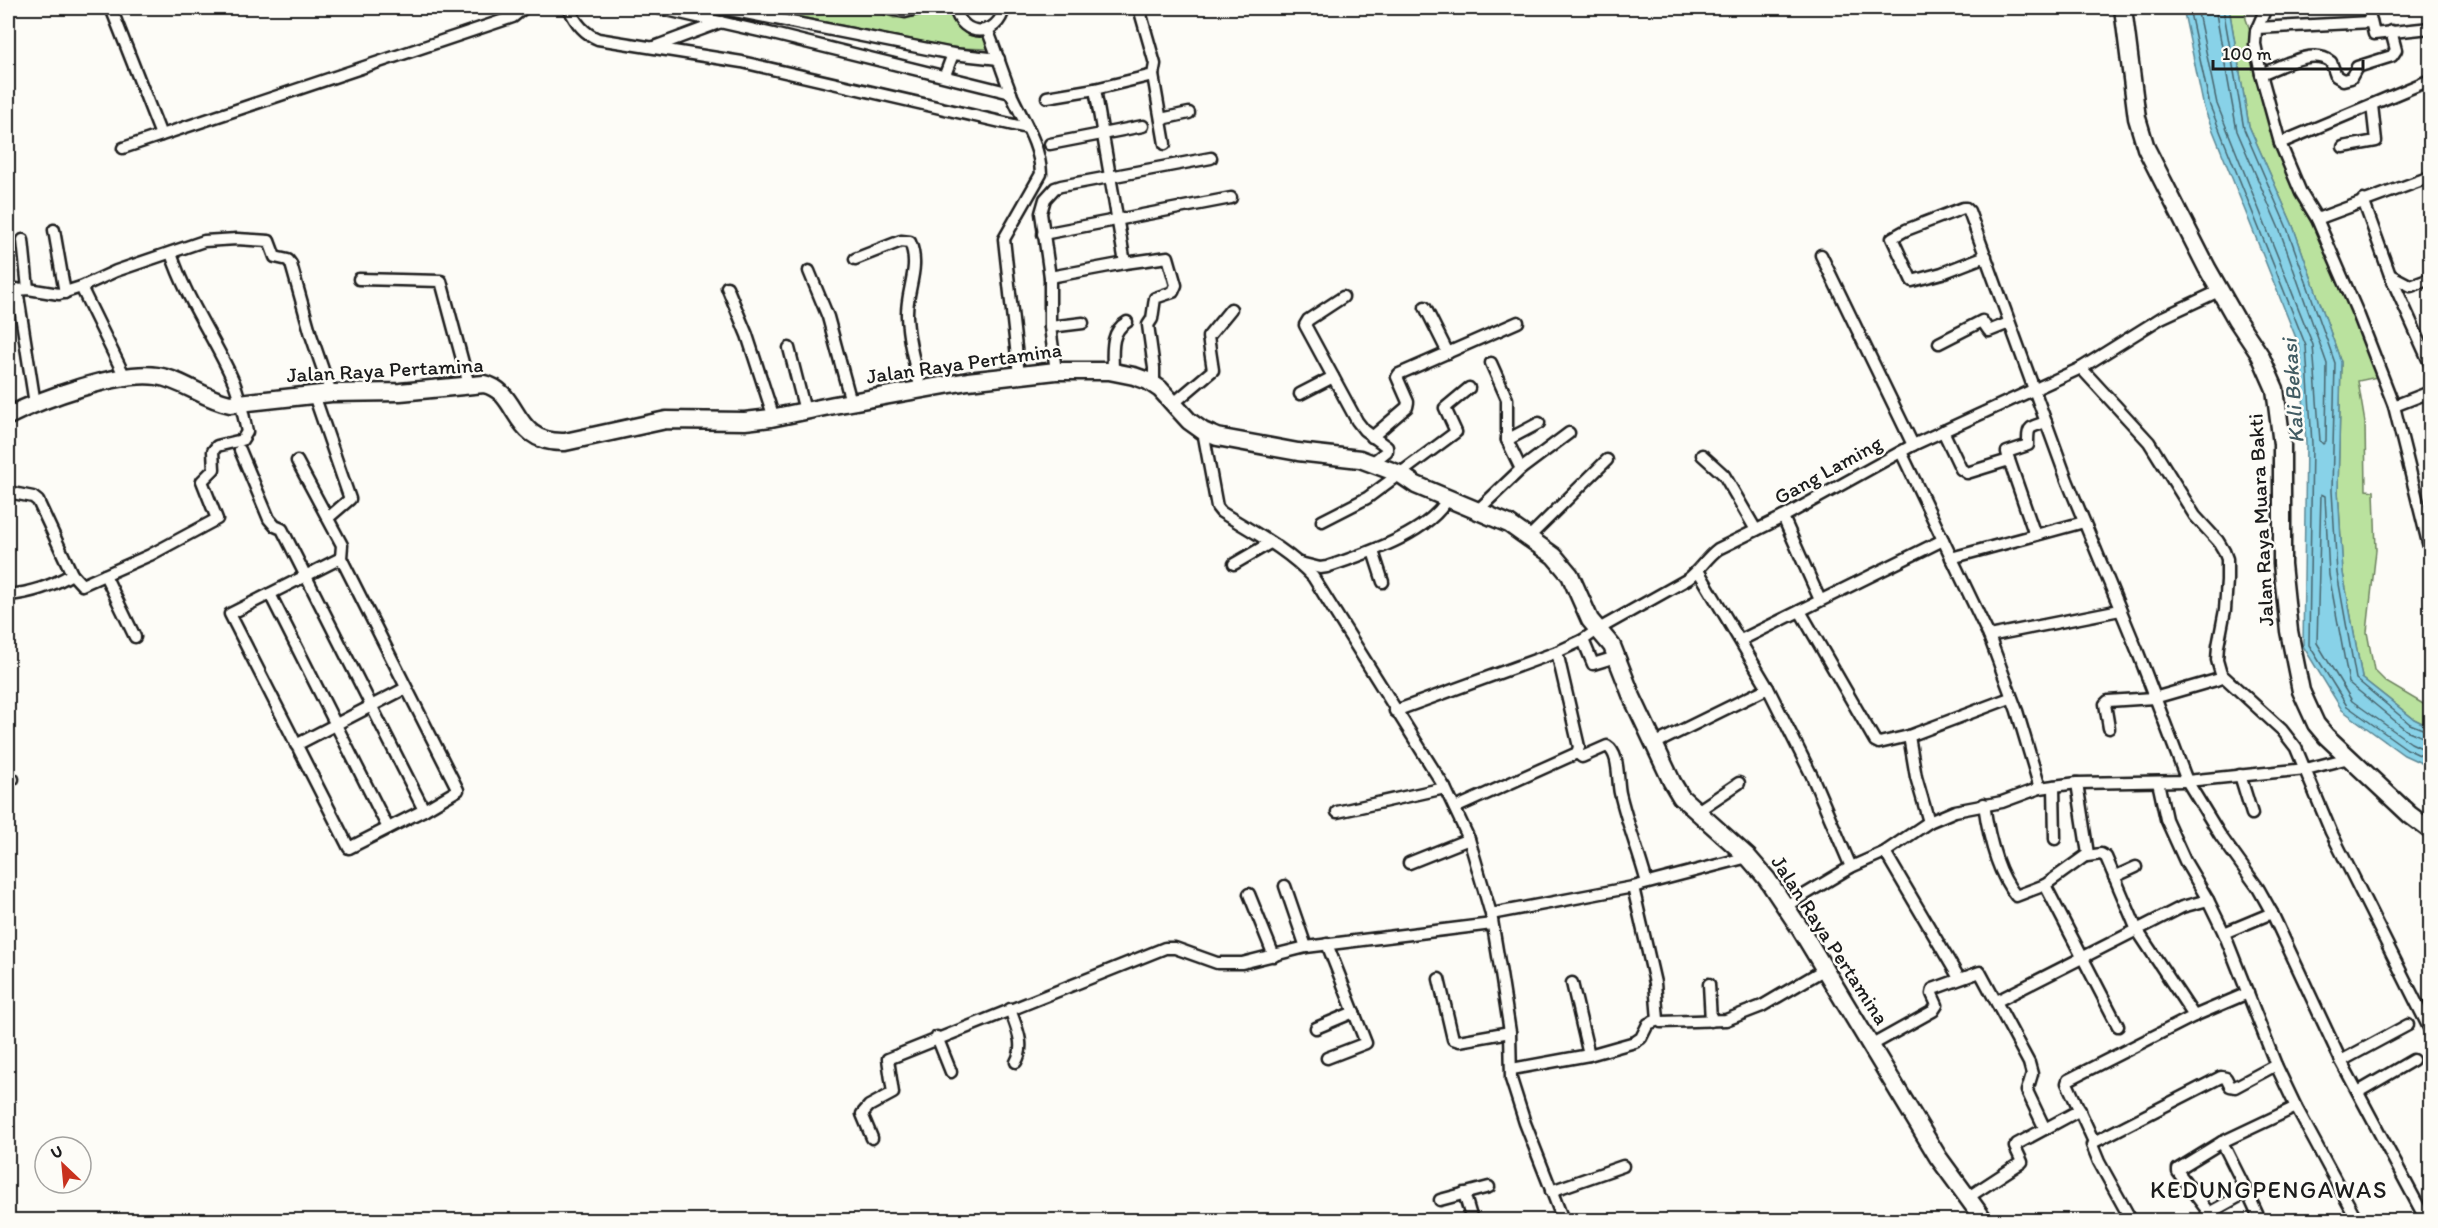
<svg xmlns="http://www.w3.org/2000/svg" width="2438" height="1228" viewBox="0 0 2438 1228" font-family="Itim,sans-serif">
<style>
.green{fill:#bae29e;stroke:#6b7f5d;stroke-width:1.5}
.water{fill:#88d2e8;stroke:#5d8996;stroke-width:1.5}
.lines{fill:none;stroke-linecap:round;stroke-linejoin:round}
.shore{stroke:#47656e;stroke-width:1.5}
.street-casing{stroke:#1c1c1c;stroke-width:15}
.primary-casing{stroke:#1c1c1c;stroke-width:21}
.street{stroke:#fdfcf7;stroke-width:10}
.primary{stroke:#fdfcf7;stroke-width:16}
.labels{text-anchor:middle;stroke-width:5;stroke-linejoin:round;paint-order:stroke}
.street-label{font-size:21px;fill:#1c1c1c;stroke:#fdfcf7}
.water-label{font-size:22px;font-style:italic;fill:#425c63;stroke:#fdfcf7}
.quarter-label{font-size:24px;letter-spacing:1.5px;fill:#1c1c1c;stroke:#fdfcf7}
</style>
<rect width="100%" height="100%" fill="#fdfcf7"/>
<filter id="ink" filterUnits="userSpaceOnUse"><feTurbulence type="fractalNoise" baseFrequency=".0167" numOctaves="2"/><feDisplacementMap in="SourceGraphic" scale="12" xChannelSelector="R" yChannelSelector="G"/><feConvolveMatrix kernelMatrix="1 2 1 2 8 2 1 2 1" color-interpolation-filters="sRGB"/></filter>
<g filter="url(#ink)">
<g class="green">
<path d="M774,8H875L879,12L894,18L917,16L931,8H950C949,18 960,31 969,35C973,37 980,36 985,37L991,49L955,48L766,10Z"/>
<polygon points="2229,8 2245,8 2246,19 2255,44 2269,104 2382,376 2358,381 2365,423 2366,490 2374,491 2376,550 2367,632 2374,670 2386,682 2430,708 2430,727 2414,719 2362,678 2343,573 2338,490 2341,362 2293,226 2249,126"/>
</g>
<polygon class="water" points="2183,8 2229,8 2249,126 2293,226 2341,362 2338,490 2343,573 2362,678 2414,719 2430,727 2430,767 2404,755 2342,710 2303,646 2306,444 2300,348 2204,108"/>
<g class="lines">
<g class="shore">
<polyline points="2189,8 2210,106 2306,346 2312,444 2309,645 2347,706 2407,749 2430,760"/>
<polyline points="2197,8 2217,104 2313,345 2320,441 2323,444 2326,441 2327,364 2280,231 2237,131 2215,8"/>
<polyline points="2223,8 2244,129 2287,228 2335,363 2332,491 2337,573 2356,679 2410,724 2430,732"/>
<polyline points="2430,740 2406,730 2349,683 2329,575 2325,496 2321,494 2317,643 2352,701 2411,743 2430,752"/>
</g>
<defs>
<g id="street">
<polyline points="111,8 161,135"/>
<path d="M569,8C575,22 583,33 598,39L742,62L1027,128"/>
<polyline points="658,8 773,34 1011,93"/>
<polyline points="720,8 953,54 999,59"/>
<polyline points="885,8 905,12 921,8"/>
<path d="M955,8C962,38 998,38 1004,8"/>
<polyline points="1139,8 1155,64 1153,75 1095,89 1125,263 1168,257 1176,285 1173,292 1155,298 1152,319 1148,325 1154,368 1154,385"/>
<polyline points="2266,8 2256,31 2255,44 2261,74 2280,143 2301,193 2317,219 2359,316 2394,406 2430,551"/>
<polyline points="2368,8 2374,34 2430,28"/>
<polyline points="2257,28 2371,22"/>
<path d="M987,29C996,51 1003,74 1012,96C1024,122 1040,145 1041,174L1004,239L1019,375"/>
<polyline points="654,47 721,22"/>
<path d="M2261,74C2280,67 2313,47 2331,62L2336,76L2343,80L2351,78L2357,67L2392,56L2396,50L2391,31"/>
<polyline points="945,75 953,54"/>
<polyline points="1153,75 1165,144"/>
<polyline points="1047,97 1095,89"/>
<polyline points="1161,119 1189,113"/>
<polyline points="2280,143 2430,80"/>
<polyline points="1050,144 1143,126"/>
<polyline points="2343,147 2376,141 2372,105"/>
<polyline points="123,148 513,17 524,8"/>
<polyline points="2363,200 2390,275 2430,364"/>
<polyline points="2317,219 2430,177"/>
<polyline points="54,230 65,293"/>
<polyline points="1043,234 1231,198"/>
<polyline points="23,240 28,289"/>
<polyline points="1821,255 1913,445"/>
<polyline points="1986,256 1942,273 1912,281 1892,238 1906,230 1963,208 1966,208 1969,211 2067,480 2137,650 2187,781 2220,835 2258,888 2272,913 2341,1061 2426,1220"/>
<path d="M855,259L901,241L910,242C921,268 906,290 907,316C908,341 915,365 921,390"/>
<polyline points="809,271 828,317 851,402"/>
<polyline points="2390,275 2411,286 2430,279"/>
<polyline points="1050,277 1125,263"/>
<polyline points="359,279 441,281 469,385"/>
<polyline points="81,287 125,377"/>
<polyline points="727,287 747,335 774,418"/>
<polyline points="17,289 35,404"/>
<polyline points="8,291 28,289 59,294 81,287 116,271 204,241 237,239 269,241 275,257 288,260 291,264 311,335 331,393"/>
<polyline points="1343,297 1308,320 1305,325 1357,421 1364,430 1387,447 1387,451 1372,463"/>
<polyline points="1425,307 1448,353"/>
<polyline points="1050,327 1083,323"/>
<polyline points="1939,343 1982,321 1989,331 2009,323"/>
<polyline points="789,348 805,411"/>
<polyline points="1491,363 1507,399 1507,440 1521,469"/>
<polyline points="2081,368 2149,442 2195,516 2218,541 2224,551 2227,559 2227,580 2225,610 2218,646 2217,660 2221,674 2282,730 2296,748 2331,832 2430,1030"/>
<polyline points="1056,371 1050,327 1050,277 1041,213 1045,199 1055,188 1061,186 1211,158"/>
<path d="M1113,372C1113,354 1109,332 1127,322"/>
<polyline points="1300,394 1333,377"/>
<polyline points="314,395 350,499 328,518"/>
<polyline points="1174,403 1213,370 1208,337 1231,309"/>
<polyline points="2394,406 2430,392"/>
<path d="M1203,431L1217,507L1221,512C1253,532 1287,549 1313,577L1445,788L1469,839L1491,914L1501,974L1510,1032L1511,1079L1525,1123L1563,1220"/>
<path d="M1943,431L1961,469L1967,473L2009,460L2007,452L2028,445C2028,426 2028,428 2046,422"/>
<polyline points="1372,437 1407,407 1408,402 1397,377 1399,374 1518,322"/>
<polyline points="1507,440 1539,423"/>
<polyline points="240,450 269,519 275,526 282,529 424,810"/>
<polyline points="1901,452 1989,636 2017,711 2040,788"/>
<polyline points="1702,455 1724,475 1756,530"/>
<polyline points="2009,460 2035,535"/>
<polyline points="297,461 342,545 341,558 458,790 424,810 349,848 230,614 341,558"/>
<path d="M8,492L33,497L38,501L72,574L82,585L150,555L217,519L202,481L214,469L213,451L217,446L242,440L247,432C243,414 240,395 232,378C213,336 185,297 171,253"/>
<polyline points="1478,510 1521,469 1569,433"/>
<polyline points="1783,517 1820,600"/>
<polyline points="1322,521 1367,498 1456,432 1445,408 1469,388"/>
<polyline points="1529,537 1607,460"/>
<polyline points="1373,551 1383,582"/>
<polyline points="1951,558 2084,522"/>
<path d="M1300,563L1320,568L1327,567C1364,554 1429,534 1448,498"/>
<polyline points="1234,564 1270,543"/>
<polyline points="1699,572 1768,688 1812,776 1851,867"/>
<polyline points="105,575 135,637"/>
<polyline points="270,594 388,828"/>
<path d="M8,595C31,593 52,586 72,574"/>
<polyline points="1800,611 1875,741 1879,743 1909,736 2010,698"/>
<polyline points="1989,636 2120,610"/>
<polyline points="1583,640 1593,664 1616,657"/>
<polyline points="1741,640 1943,540"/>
<path d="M1395,711L1557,652L1583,640L1597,630L1688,579C1700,570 1706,558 1718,549L1783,517L1913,445L2081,368L2161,318L2219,291"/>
<polyline points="2109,728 2105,704 2108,701 2154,698 2223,678"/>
<polyline points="1909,736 1916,777 1929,822"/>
<polyline points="1654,744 1768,688"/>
<polyline points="296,745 406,688"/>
<path d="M1577,753L1582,757L1607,746C1620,754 1617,779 1620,793C1627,823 1639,853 1647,883"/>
<polyline points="2240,775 2252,814"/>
<polyline points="8,782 13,779"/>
<polyline points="2158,782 2166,819 2185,861 2208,900 2224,933 2276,1065 2296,1107 2357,1220"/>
<polyline points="2054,786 2055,839"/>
<path d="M1984,804C1988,833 1997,873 2016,896L2045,885L2088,854L2077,783"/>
<polyline points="1455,808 1577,753 1579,747 1557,652"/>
<polyline points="1337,812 1445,788"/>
<polyline points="1696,812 1739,783"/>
<polyline points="1885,852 1959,978"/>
<polyline points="2087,856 2101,854 2106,857 2137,930 2194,1016 2068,1080 2067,1083 2094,1142 2221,1077 2226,1078 2230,1086 2235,1087 2276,1065"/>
<polyline points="1409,863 1469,839"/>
<polyline points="2114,877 2136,867"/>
<polyline points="2045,885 2118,1026"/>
<polyline points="1285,886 1306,947"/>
<polyline points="1633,887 1655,983 1658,1020"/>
<polyline points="1249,894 1274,956"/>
<polyline points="1784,907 1851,867 1885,852 1929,822 1955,811 2002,802 2040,788 2054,786 2077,783 2187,781 2306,769 2349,758"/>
<polyline points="1491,914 1633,887 1748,857"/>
<polyline points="2224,933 2272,913"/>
<polyline points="1439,979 1453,1039 1459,1041 1510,1032"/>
<polyline points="1572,983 1589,1055"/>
<polyline points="1709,984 1711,1021"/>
<polyline points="1997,1001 2182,907 2208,900"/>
<path d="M1010,1009C1016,1027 1026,1045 1016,1062"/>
<polyline points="2194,1016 2248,993"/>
<polyline points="1316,1028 1354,1012"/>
<polyline points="937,1037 951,1072"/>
<polyline points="1872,1045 1933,1011 1937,1005 1932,994 1933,989 1980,972 2029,1063 2032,1074 2027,1091 2045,1129"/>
<polyline points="1327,1058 1366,1043 1327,944"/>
<polyline points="2341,1061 2408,1025"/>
<polyline points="1512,1069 1589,1055 1635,1042 1641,1038 1648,1024 1658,1020 1661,1022 1726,1020 1762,1006 1825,969"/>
<polyline points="2358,1092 2413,1060"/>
<polyline points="872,1138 862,1114 869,1106 893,1093 888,1059 1165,948 1175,948 1217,963 1242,963 1306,947 1492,924"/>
<polyline points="2094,1142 2092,1145 2099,1162 2131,1220"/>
<polyline points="1551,1191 1623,1166"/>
<polyline points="2247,1192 2259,1218"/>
<polyline points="1464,1193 1472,1220"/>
<polyline points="1967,1198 2022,1162 2015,1147 2017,1144 2080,1110"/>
<polyline points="1440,1200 1489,1187"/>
<polyline points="2209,1213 2178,1172 2178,1169 2222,1142 2296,1107"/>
<polyline points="2209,1220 2209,1213 2247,1192 2222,1142"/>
</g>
<g id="primary">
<polyline points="2123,8 2137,118 2146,148 2207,268 2236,319 2260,355 2275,389 2282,444 2282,564 2289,631 2301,691 2316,724 2326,736 2410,815 2430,830"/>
<path d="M8,416C42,399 120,370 157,376C183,380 204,399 230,404L331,393L400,392L484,384C521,392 510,444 565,442L666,420L745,421L771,418L834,405L968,381L1056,371H1109L1134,376L1148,381L1160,389L1189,421L1203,431L1217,437L1298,452L1360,459L1400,474L1416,485L1509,524L1554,556L1570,575L1590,620L1612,646L1632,697L1672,782L1681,797L1748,857L1767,879L1801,930L1938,1157L1984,1220"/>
</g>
</defs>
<use href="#street" class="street-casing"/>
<use href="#primary" class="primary-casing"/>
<use href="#street" class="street"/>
<use href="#primary" class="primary"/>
</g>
</g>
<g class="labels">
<g class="street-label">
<text transform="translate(964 363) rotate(-8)" y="7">Jalan Raya Pertamina</text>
<text transform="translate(385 370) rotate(-3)" y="7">Jalan Raya Pertamina</text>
<text transform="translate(1828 470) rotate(-29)" y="7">Gang Laming</text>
<text transform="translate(2261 520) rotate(-93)" y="7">Jalan Raya Muara Bakti</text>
<text transform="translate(1830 940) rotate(57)" y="7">Jalan Raya Pertamina</text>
</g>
<g class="water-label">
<text transform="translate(2292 391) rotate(-94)" y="8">Kali Bekasi</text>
</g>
<g class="quarter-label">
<text x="2269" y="1198">KEDUNGPENGAWAS</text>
</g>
</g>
<rect width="2438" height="1228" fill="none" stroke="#fdfcf7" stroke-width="30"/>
<rect x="15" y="15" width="2408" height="1198" fill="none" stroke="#1c1c1c" stroke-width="2" filter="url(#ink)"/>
<g transform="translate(63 1165) rotate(334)"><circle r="28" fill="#fdfcf7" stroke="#a3a29f" stroke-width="1.5"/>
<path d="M0-4.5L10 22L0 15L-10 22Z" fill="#c8321e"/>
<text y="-9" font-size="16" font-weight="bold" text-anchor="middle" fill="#1c1c1c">U</text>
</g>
<path d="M2213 60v9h150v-9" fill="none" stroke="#1c1c1c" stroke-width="3"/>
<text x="2222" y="60" font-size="18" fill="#1c1c1c" stroke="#fdfcf7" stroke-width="4.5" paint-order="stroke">100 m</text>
</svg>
